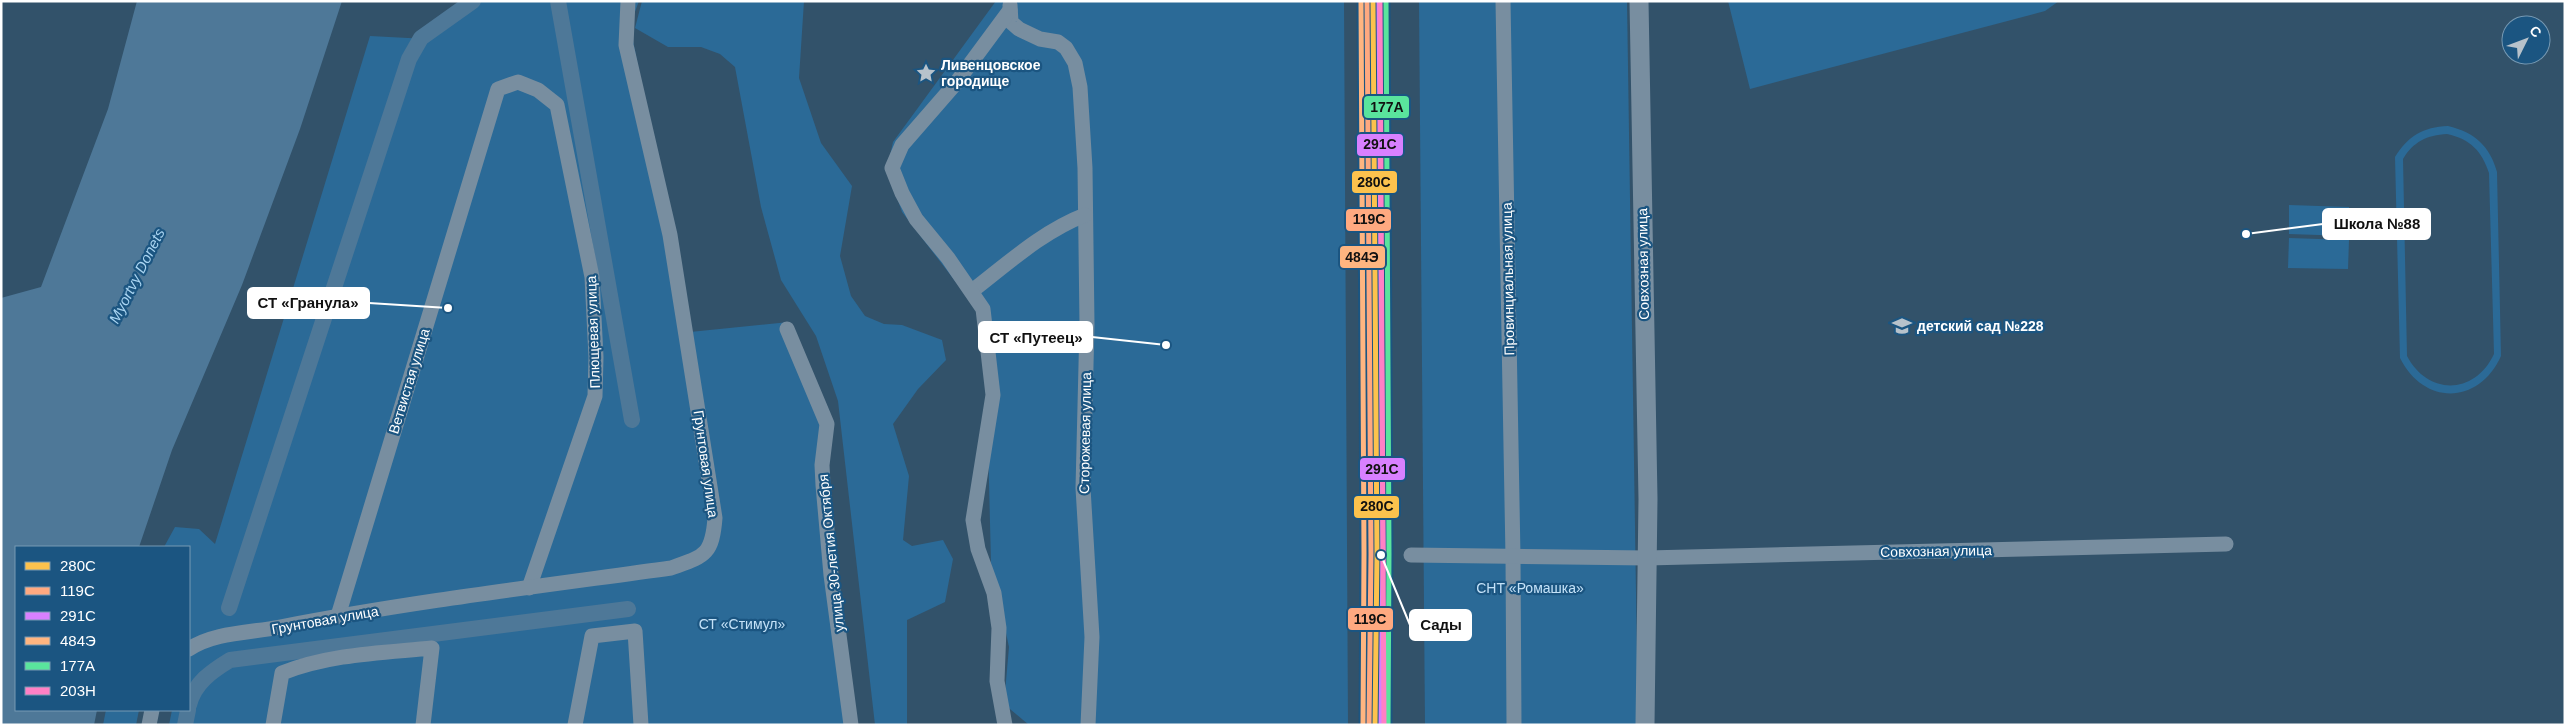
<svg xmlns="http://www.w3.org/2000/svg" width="2566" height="726" viewBox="0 0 2566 726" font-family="Arial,sans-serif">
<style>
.green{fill:#2b6a97;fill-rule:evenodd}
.water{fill:#4e7898}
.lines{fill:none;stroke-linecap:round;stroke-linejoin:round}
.canal{stroke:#4e7898;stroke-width:16}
.minor{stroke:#788ea0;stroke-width:15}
.tertiary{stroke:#788ea0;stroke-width:19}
.rail-1-casing{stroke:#1b5581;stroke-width:9}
.rail-2-casing{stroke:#1b5581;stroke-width:9}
.rail-3-casing{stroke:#1b5581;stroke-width:9}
.rail-4-casing{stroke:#1b5581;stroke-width:9}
.rail-5-casing{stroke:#1b5581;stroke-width:9}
.rail-6-casing{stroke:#1b5581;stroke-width:9}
.rail-1{stroke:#fcc24d;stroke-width:5}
.rail-2{stroke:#ffa980;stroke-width:5}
.rail-3{stroke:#d880ff;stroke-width:5}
.rail-4{stroke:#ffb580;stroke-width:5}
.rail-5{stroke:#5ae49d;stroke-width:5}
.rail-6{stroke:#ff80c5;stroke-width:5}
.labels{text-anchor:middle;stroke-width:4.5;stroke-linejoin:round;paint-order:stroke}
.poi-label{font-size:14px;font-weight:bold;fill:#fff;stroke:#1b5581;text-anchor:start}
.street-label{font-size:14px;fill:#fff;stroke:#1b5581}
.park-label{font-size:14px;fill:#c4e2f8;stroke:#1b5581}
.water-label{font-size:15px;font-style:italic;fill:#aad5f2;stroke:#1b5581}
.leader{fill:none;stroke:#fff;stroke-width:2}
.callout-dot{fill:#fff;stroke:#1b5581;stroke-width:2}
.callout{fill:#fff;stroke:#fff;stroke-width:2}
.callout-label{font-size:15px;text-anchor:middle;font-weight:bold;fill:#111}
.line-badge{stroke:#1b5581;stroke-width:2}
.pale-badge-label{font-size:14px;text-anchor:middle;font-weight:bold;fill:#111}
</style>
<rect width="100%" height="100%" fill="#32526a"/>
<g class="green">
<polygon points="470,1 639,1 630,25 690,332 789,322 823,420 847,677 856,725 169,725 172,710 189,710 189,547 164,547 175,527 199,529 215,544 370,36 427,39 471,11"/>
<polygon points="642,1 804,1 799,78 821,143 852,186 840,256 851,296 865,316 884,324 902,325 942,340 946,360 918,389 893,424 909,476 903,540 912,546 943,540 953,559 945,602 907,620 907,725 875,725 838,401 816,336 781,280 761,207 735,67 720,54 701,47 668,47 635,28"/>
<polygon points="996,1 1344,1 1348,725 1029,725 1004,704 1009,647 991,563 985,320 902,212 887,169 893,142"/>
<polygon points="1419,1 1627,1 1638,725 1425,725"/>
<polygon points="1728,1 2059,1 2045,11 1750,89"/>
<path d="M2448,126C2474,132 2490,146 2497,172L2501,356C2479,405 2424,406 2400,358L2395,157C2408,136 2423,127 2448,126ZM2447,134C2470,139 2482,151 2489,173L2494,354C2475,395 2428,396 2407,356L2403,159C2413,142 2427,135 2447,134Z"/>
<polygon points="2289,205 2349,207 2349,236 2289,234"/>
<polygon points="2289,238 2349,240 2348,269 2288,268"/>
<polygon points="106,710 139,710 136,725 103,725"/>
</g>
<polygon class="water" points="137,1 342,1 300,129 242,285 172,450 139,547 16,547 16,710 97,710 94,725 1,725 1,298 41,287 108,109"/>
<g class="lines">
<g class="canal">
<polyline points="558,1 632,420"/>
<polyline points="229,608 409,59 421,38 473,1"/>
<path d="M189,705C194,683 212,671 230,660L628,609"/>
<polyline points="185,725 188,710"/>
</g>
<g class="minor">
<polyline points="1503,1 1513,557 1514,725"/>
<polyline points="1010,5 1011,22 1019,29 1040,39 1058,42 1066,48 1075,63 1080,87 1085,168 1087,324 1083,488 1092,637 1088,725"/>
<path d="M972,291C1007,264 1043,231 1085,215"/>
<polyline points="787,329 827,424 822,465 823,485 831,575 851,725"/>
<polyline points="1411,555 1647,558 2226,544"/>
<polyline points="338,616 498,89 518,82 538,90 557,105 592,277 596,357 595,396 529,588"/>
<path d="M189,649C215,632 250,633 280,627C409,602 541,586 671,568C704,556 712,556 715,518L670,235L626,45L628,1"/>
<polyline points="149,725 152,710"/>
<path d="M273,725L282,673C330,654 381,653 432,648L423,725"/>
<polyline points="575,725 592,636 635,631 641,725"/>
<polyline points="1005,725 997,681 999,628 994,593 978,549 973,520 993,395 983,309 948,258 916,219 902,193 892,168 902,145 956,83 1010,10"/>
</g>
<polyline class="tertiary" points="1639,1 1648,499 1645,725"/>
<defs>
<polyline id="rail-1" points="1373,1 1377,554 1375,725"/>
<polyline id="rail-2" points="1367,1 1371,554 1369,725"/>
<polyline id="rail-3" points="1379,1 1383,554 1381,725"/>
<polyline id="rail-4" points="1361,1 1364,554 1363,725"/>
<polyline id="rail-5" points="1386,1 1389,554 1388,725"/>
<polyline id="rail-6" points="1380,1 1384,725"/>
</defs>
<use href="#rail-1" class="rail-1-casing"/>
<use href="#rail-2" class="rail-2-casing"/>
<use href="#rail-3" class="rail-3-casing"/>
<use href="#rail-4" class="rail-4-casing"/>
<use href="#rail-5" class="rail-5-casing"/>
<use href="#rail-6" class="rail-6-casing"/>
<use href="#rail-1" class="rail-1"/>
<use href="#rail-2" class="rail-2"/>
<use href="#rail-3" class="rail-3"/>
<use href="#rail-4" class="rail-4"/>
<use href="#rail-5" class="rail-5"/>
<use href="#rail-6" class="rail-6"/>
</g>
<defs>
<symbol id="sight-bare" viewBox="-9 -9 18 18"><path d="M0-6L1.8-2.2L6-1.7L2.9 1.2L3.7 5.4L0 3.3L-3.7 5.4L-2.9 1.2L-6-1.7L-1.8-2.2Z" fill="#b7c2cb" stroke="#1b5581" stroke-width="2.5" paint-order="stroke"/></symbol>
<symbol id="school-bare" viewBox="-9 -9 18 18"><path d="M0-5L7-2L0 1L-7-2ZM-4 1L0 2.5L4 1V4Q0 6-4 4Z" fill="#b7c2cb" stroke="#1b5581" stroke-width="2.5" paint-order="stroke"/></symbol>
</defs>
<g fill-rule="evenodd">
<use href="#sight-bare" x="912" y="59" width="28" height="28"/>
<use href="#school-bare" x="1888" y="312" width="28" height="28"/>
</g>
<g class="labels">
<g class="poi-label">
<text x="941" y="70">Ливенцовское<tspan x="941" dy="16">городище</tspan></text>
<text x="1917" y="331">детский сад №228</text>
</g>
<g class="street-label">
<text transform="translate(1643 264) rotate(-91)" y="5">Совхозная улица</text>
<text transform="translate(1508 279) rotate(-91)" y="5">Провинциальная улица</text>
<text transform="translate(593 332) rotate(-92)" y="5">Плющевая улица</text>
<text transform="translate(409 381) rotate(-73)" y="5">Ветвистая улица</text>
<text transform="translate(1085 433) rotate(-89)" y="5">Сторожевая улица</text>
<text transform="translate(706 464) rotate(82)" y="5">Грунтовая улица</text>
<text transform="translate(1936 551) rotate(-1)" y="5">Совхозная улица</text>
<text transform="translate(831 553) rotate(-96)" y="5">улица 30-летия Октября</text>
<text transform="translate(325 620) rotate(-10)" y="5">Грунтовая улица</text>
</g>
<g class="park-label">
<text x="1530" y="593">СНТ «Ромашка»</text>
<text x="742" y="629">СТ «Стимул»</text>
</g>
<g class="water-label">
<text transform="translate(137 276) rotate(-63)" y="5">Myortvy Donets</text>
</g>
</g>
<path class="leader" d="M2246 234L2323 224M448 308L369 303M1166 345L1092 337M1381 555L1410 625"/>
<g class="callout-dot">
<circle cx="2246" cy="234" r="5"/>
<circle cx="448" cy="308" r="5"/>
<circle cx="1166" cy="345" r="5"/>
<circle cx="1381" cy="555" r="5"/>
</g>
<g class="callout">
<rect x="2323" y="209" width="107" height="30" rx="5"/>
<rect x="248" y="288" width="121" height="30" rx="5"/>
<rect x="979" y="322" width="113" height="30" rx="5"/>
<rect x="1410" y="610" width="61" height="30" rx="5"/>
</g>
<g class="callout-label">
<text x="2377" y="229">Школа №88</text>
<text x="308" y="308">СТ «Гранула»</text>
<text x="1036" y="343">СТ «Путеец»</text>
<text x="1441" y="630">Сады</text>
</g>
<g class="line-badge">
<rect x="1363" y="95" width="47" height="24" rx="5" fill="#5ae49d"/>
<rect x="1356" y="133" width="48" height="24" rx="5" fill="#d880ff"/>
<rect x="1351" y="170" width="47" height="24" rx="5" fill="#fcc24d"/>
<rect x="1345" y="208" width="47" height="24" rx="5" fill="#ffa980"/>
<rect x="1339" y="245" width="47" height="24" rx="5" fill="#ffb580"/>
<rect x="1359" y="457" width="47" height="24" rx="5" fill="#d880ff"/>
<rect x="1353" y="495" width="47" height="24" rx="5" fill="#fcc24d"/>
<rect x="1347" y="607" width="47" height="24" rx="5" fill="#ffa980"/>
</g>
<g class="pale-badge-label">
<text x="1387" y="112">177А</text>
<text x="1380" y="149">291С</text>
<text x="1374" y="187">280С</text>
<text x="1369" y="224">119С</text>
<text x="1362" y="262">484Э</text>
<text x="1382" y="474">291С</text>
<text x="1377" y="511">280С</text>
<text x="1370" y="624">119С</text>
</g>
<rect width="2566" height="726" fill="none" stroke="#ffffff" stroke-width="5"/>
<rect x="15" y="546" width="175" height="165" fill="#1b5581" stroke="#7699b3"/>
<rect x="25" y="562" width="25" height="8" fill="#fcc24d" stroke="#7699b3"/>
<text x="60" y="571" font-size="15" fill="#ffffff">280С</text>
<rect x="25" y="587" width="25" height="8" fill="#ffa980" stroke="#7699b3"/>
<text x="60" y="596" font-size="15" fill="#ffffff">119С</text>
<rect x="25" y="612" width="25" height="8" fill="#d880ff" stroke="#7699b3"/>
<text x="60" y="621" font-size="15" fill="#ffffff">291С</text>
<rect x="25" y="637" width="25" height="8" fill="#ffb580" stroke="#7699b3"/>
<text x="60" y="646" font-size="15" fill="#ffffff">484Э</text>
<rect x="25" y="662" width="25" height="8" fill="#5ae49d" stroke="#7699b3"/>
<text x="60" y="671" font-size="15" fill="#ffffff">177А</text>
<rect x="25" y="687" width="25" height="8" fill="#ff80c5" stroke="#7699b3"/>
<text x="60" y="696" font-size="15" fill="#ffffff">203Н</text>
<g transform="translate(2526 40) rotate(48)"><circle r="24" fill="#1b5581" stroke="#7699b3"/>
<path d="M0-4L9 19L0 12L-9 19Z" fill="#b7c2cb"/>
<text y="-8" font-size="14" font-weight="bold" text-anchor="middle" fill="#ffffff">С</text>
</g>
</svg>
